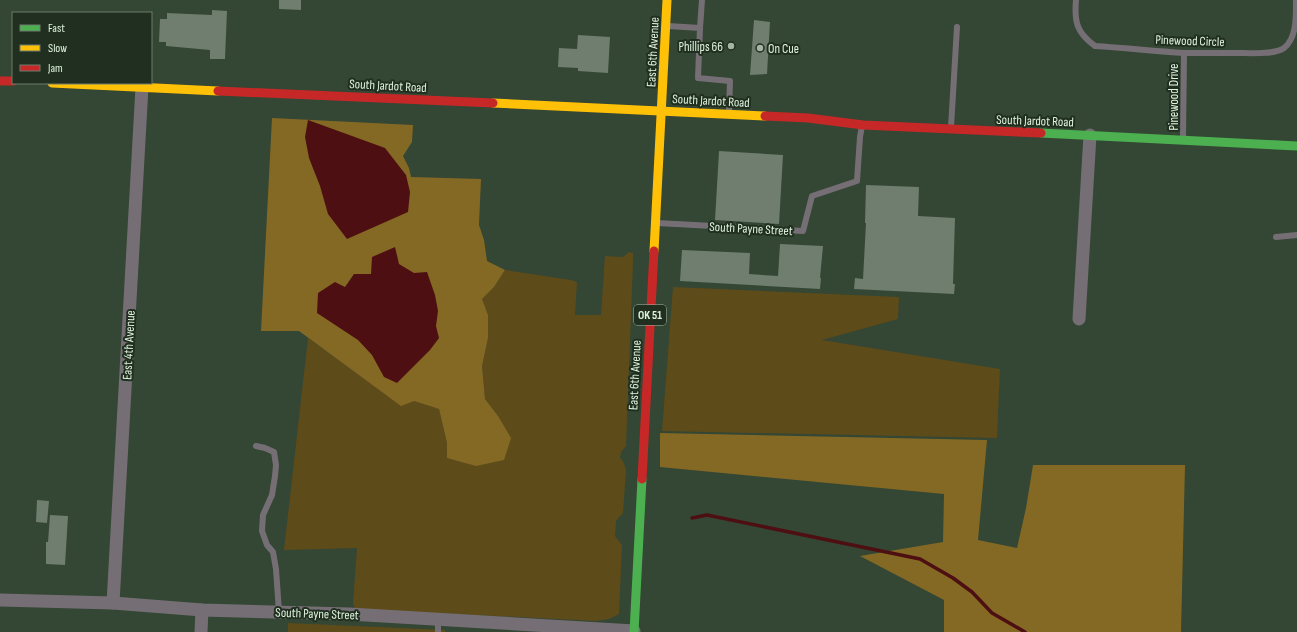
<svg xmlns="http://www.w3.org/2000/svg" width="1297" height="632" viewBox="0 0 1297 632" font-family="'Sofia Sans Condensed',sans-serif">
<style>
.green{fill:#5e4b1a}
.forest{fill:#846924}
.water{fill:#4e0f12}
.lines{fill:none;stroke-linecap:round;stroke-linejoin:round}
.stream{stroke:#4e0f12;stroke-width:3.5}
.building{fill:#6f7e6f}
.lane{stroke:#756f75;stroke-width:6}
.street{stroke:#756f75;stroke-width:13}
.fast{stroke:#4caf50;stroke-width:9}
.slow{stroke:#ffc107;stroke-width:9}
.jam{stroke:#c62828;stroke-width:9}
.poi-dot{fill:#a3b6a2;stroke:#202f20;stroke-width:1.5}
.labels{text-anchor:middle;stroke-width:4;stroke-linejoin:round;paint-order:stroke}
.shield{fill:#202f20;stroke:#a6b8a5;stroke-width:1}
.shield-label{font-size:12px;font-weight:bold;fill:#dff3de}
.street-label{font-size:13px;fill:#dff3de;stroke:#202f20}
.poi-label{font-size:13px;fill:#dff3de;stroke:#202f20;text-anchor:end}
</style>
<rect width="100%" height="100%" fill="#344634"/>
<g class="green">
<polygon points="629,252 633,253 633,262 626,446 621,452 620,458 623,461 626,470 623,513 616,521 615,536 622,545 619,614 609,619 596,621 355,609 353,603 357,548 284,550 308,338 391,398 414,401 439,409 447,443 447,458 498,416 485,399 482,366 488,338 488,315 482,299 494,287 505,270 571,280 577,282 575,315 601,315 605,256 623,257"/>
<polygon points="673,287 899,297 898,319 822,340 1000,369 997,438 662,431"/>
<polygon points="288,623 445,630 445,632 288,632"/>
</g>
<g class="forest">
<polygon points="272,118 413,125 412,142 403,156 409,168 411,177 481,179 479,225 484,240 487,261 505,270 494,287 482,299 488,315 488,338 482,366 485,399 498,416 511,438 504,460 476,466 447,458 447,443 439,409 414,401 401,406 299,331 261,331"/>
<polygon points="660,433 987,440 978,540 1017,548 1026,508 1033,465 1185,465 1181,632 944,632 944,600 860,556 943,542 944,494 660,467"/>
</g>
<g class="water">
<polygon points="308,120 385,148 406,175 410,192 408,212 347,239 328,214 320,186 309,158 305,137"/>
<polygon points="395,247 399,264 414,273 427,272 435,295 438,311 436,326 439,338 430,350 397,383 384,377 372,355 358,340 317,313 318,293 335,282 345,287 354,274 371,274 372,257"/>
</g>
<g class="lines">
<polyline class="stream" points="692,518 707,515 920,559 953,578 972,592 992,613 1025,632"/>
</g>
<g class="building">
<polygon points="279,0 301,0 301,10 279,9"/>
<polygon points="212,10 227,11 225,59 210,59 210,50 166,46 166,42 159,42 160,19 167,19 167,13 212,15"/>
<polygon points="754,20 770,22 767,74 750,75"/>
<polygon points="578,35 610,37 608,73 578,71 578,68 558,67 559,48 577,49"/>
<polygon points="719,151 783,155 779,224 715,220"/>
<polygon points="866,185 919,187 918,216 955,218 953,284 955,284 954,294 854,289 855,278 863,279 866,223 865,223"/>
<polygon points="780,244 823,246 820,278 821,278 820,289 680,281 682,250 750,253 749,274 778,276"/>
<polygon points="37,500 49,501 47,523 36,522"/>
<polygon points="50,515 68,516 65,565 46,564 46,542 48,542"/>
</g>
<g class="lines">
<g class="lane">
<path d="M1076,0C1074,22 1077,33 1095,46C1125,48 1154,51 1184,53C1201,53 1219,53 1236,53C1249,53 1274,55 1284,48C1297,38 1296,16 1296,0"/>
<polyline points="668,26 700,28 698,78 730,81 729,113"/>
<polyline points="700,28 702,0"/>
<polyline points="951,127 957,27"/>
<polyline points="1183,139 1184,53"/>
<polyline points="657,223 803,231 812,196 857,181 860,137 862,126"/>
<polyline points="1276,237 1297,235"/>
<polyline points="256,446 265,448 274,452 276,465 275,476 272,495 263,515 262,531 267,545 273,552 276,569 279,612"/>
<polyline points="438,632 438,619"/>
</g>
<g class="street">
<polyline points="1079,319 1090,135"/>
<polyline points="0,600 113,603 202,610 349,614 634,631"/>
<polyline points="113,603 142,87"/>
<polyline points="201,632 202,610"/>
</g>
<g class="fast">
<polyline points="1041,133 1297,146"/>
<polyline points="634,632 642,479"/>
</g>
<g class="slow">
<polyline points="52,83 218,91"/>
<polyline points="493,103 765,116"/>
<polyline points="654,251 667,0"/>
</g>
<g class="jam">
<polyline points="0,81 13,81"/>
<polyline points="218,91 493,103"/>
<polyline points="765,116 808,118 863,125 1041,133"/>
<polyline points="642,479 654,251"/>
</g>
</g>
<g class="poi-dot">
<circle cx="731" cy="46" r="4"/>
<circle cx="760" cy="48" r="4"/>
</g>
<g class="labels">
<rect class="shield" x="634" y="305" width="32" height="20" rx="3"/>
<g class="shield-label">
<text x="650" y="319">OK 51</text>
</g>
<g class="street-label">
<text transform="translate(1190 40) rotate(2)" y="5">Pinewood Circle</text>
<text transform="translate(652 52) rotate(-87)" y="5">East 6th Avenue</text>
<text transform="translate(388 85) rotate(3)" y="5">South Jardot Road</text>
<text transform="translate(1173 97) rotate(-90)" y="5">Pinewood Drive</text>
<text transform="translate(711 100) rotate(3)" y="5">South Jardot Road</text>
<text transform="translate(1035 120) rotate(2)" y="5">South Jardot Road</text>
<text transform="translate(751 228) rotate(3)" y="5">South Payne Street</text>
<text transform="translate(128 345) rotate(-87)" y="5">East 4th Avenue</text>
<text transform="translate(634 375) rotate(-87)" y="5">East 6th Avenue</text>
<text transform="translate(317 613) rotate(2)" y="5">South Payne Street</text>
</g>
<g class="poi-label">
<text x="723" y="51">Phillips 66</text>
<text x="768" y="53" text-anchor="start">On Cue</text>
</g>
</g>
<rect x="12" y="12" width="140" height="72" fill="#202f20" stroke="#6c7d6c"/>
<rect x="20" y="25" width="20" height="6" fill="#4caf50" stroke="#6c7d6c"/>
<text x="48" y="32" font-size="12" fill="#dff3de">Fast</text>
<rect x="20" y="45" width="20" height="6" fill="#ffc107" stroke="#6c7d6c"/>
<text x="48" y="52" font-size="12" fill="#dff3de">Slow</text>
<rect x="20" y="65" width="20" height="6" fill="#c62828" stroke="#6c7d6c"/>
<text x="48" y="72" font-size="12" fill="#dff3de">Jam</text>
</svg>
